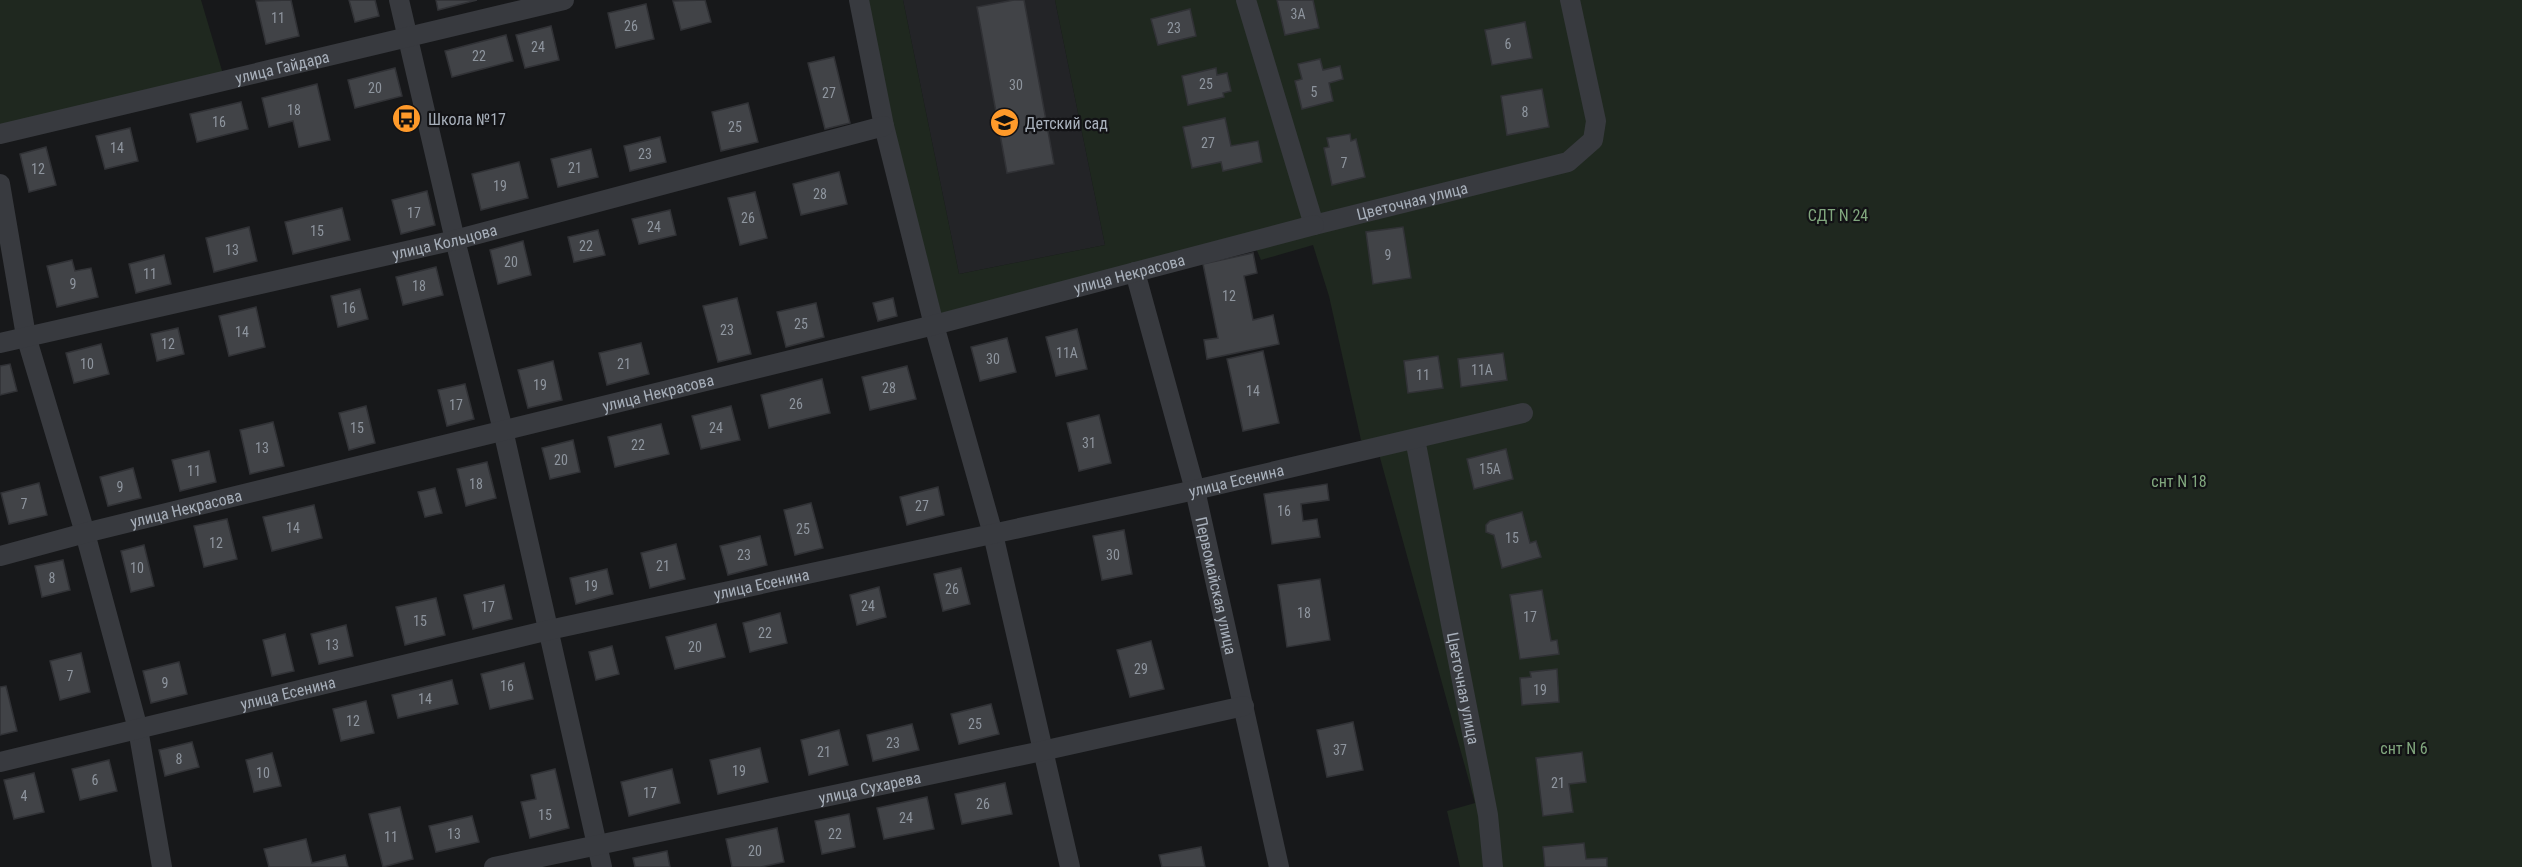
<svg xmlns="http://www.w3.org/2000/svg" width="2522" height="867" viewBox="0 0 2522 867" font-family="'Roboto Condensed',sans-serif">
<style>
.built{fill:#232427}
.green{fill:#1f281f}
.building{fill:#414347;stroke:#313236;stroke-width:1.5}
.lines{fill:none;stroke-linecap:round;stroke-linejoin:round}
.minor{stroke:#383a3f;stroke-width:20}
.labels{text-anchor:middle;stroke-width:4.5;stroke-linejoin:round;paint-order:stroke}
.number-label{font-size:14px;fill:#8e959e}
.street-label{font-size:16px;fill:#a8b0bb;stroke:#121215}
.poi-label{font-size:16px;fill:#a8b0bb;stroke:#121215;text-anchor:start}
.park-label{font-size:16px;fill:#81a77e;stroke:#121215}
</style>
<rect width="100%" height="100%" fill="#17181a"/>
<polygon class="built" points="903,0 1055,0 1105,245 959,274"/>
<g class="green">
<polygon points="0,0 201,0 223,74 0,127"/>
<polygon points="868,0 903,0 959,274 1105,245 1055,0 2522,0 2522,867 1460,867 1447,811 1475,803 1379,454 1361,440 1329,296 1313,245 1261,260 1255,246 940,325 892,124"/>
</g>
<g class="building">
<polygon points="291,0 299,36 266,44 256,1"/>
<polygon points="349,0 375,0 379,16 355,22"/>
<polygon points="436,0 477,0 438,10"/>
<polygon points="705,0 711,22 681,30 673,1"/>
<polygon points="1014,0 1024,0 1054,164 1007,173 977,7"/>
<polygon points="1277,0 1313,0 1319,28 1285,35"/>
<polygon points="646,4 654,39 616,48 608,13"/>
<polygon points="1190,9 1196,36 1158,45 1151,19"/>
<polygon points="1525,22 1532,58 1492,65 1485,30"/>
<polygon points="551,26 559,60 525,68 516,35"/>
<polygon points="506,35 513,61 452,77 445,51"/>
<polygon points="834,57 850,123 825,129 808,63"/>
<polygon points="1320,59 1323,70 1340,66 1343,79 1329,83 1333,101 1302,109 1295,81 1302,79 1298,64"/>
<polygon points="395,68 402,96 355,108 348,80"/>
<polygon points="1216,68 1217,75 1227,73 1231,91 1223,93 1224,97 1188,105 1182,76"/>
<polygon points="317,84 330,140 299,147 293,121 269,127 262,98"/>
<polygon points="1542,89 1549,127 1507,135 1501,96"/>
<polygon points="241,102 248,129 197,142 190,114"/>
<polygon points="748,103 758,142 721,151 712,112"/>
<polygon points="1225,118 1231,146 1258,141 1262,162 1223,171 1221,162 1192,168 1183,127"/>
<polygon points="130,128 138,161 105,169 96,136"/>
<polygon points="1350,134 1351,141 1356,139 1365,177 1332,185 1324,148 1329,147 1327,138"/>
<polygon points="660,137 666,162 630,171 624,146"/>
<polygon points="46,147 56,185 29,192 20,154"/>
<polygon points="591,149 598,177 558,187 551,159"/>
<polygon points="519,162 528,198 481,210 472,174"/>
<polygon points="839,172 847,204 801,215 793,184"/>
<polygon points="427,191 435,225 401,234 392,200"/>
<polygon points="755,192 767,238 740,245 728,198"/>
<polygon points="342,208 350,240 293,254 285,222"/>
<polygon points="670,210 676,235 639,244 632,219"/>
<polygon points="249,227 257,261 214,272 206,238"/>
<polygon points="1403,227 1411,278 1373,284 1366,232"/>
<polygon points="598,230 605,255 574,262 568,237"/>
<polygon points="523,241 531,275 498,284 490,250"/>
<polygon points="1253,253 1257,273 1244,276 1253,320 1273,315 1279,344 1207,359 1204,340 1218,338 1203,264"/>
<polygon points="164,255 171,284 136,293 129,264"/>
<polygon points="72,260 75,271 91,268 98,297 57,307 47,266"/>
<polygon points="436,267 443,295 403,305 396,277"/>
<polygon points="360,289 368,319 338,327 331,296"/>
<polygon points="737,298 751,354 718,362 703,306"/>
<polygon points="893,298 897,316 878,321 873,303"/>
<polygon points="816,303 824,337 786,347 777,312"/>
<polygon points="256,307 265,347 229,356 219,316"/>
<polygon points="178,328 184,354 157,361 151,334"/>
<polygon points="1077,329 1087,369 1056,376 1046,337"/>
<polygon points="1007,338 1016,372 980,381 971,347"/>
<polygon points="641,343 649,374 607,385 599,353"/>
<polygon points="101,344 109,374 74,383 66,353"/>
<polygon points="1263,351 1279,423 1243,431 1227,359"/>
<polygon points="1503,353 1507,380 1461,387 1458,359"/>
<polygon points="1438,356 1443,388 1408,393 1404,361"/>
<polygon points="553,361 562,400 528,408 518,370"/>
<polygon points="10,364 17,391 0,395 0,366"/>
<polygon points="907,366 916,399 870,410 862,377"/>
<polygon points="822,379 830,413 769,428 761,395"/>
<polygon points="465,384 474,419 447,426 438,390"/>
<polygon points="366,406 375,443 349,450 339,413"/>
<polygon points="731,406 740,440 701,449 692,416"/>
<polygon points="1099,415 1111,463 1079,471 1067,423"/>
<polygon points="273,422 284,466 250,474 240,430"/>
<polygon points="661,424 669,454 615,467 608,437"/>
<polygon points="573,440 580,472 550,479 542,448"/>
<polygon points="1506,449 1513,479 1474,489 1467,459"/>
<polygon points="209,451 216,482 180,491 172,460"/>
<polygon points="487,462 496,498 466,506 457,469"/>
<polygon points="133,468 141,498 108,506 100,477"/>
<polygon points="39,483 47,515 9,524 1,493"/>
<polygon points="1327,484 1329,500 1301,504 1303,521 1317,519 1320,537 1272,544 1264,494"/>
<polygon points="938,487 944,515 907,525 900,497"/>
<polygon points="435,488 442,513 425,517 418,492"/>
<polygon points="811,503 823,548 795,555 784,510"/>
<polygon points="314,505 322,538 272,551 263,517"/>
<polygon points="1522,512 1530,543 1536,541 1541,557 1502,568 1494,535 1486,532 1486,525 1490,521"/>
<polygon points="227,519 237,559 204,567 194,526"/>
<polygon points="1124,530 1132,574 1102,580 1093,536"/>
<polygon points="760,536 767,565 728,575 720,546"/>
<polygon points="676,544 685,579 650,588 641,553"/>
<polygon points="144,545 154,586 131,592 121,551"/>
<polygon points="63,560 70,590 42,597 35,566"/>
<polygon points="961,568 970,604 943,611 934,574"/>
<polygon points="607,569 613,594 576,604 570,578"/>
<polygon points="1320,579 1330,640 1287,647 1278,585"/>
<polygon points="504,585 512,619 473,629 464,595"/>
<polygon points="879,587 886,617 857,625 850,595"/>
<polygon points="1542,590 1551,641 1557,640 1559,654 1520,659 1510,595"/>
<polygon points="436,598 445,635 405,645 396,607"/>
<polygon points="780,613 787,643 750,652 743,623"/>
<polygon points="716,624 725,657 675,669 666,637"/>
<polygon points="346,625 353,656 319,664 311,634"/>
<polygon points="285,634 294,671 272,676 263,640"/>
<polygon points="1151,641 1164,689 1130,697 1117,650"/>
<polygon points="612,646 619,674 596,680 589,652"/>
<polygon points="81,653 90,692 60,700 50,661"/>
<polygon points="179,662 187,694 151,703 143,671"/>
<polygon points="524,663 533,699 490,709 481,674"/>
<polygon points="1557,669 1559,702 1522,705 1520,678 1531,677 1530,672"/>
<polygon points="452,680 458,704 398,718 392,695"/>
<polygon points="6,686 17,731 0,735 0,687"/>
<polygon points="366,701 374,733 341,741 333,709"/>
<polygon points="991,704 999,734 959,744 951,714"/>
<polygon points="1353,722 1363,770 1327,777 1317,730"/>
<polygon points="912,724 919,750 873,761 867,735"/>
<polygon points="839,730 848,765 809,775 801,740"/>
<polygon points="192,742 199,767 165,776 159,750"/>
<polygon points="760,748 768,782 718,794 710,760"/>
<polygon points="1582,752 1586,782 1569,784 1573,812 1543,816 1536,758"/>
<polygon points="272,753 281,786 254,792 246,760"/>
<polygon points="109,760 117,791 80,800 72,769"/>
<polygon points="555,769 569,828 530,838 521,802 536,799 531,775"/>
<polygon points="672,769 680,803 629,816 621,782"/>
<polygon points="34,773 44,812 14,819 4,780"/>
<polygon points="1005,783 1012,814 962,824 955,794"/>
<polygon points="927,797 934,829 884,839 877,808"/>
<polygon points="400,807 413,859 383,867 369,814"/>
<polygon points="849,814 855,847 822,854 815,821"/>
<polygon points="472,816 479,842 436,852 429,826"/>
<polygon points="777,828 784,862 761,867 732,867 726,839"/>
<polygon points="306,839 312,863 345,855 348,867 269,867 264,849"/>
<polygon points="1584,843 1586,859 1607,858 1607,867 1545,867 1543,847"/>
<polygon points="1201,847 1205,867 1162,867 1159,855"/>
<polygon points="667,851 670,867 635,867 633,858"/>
</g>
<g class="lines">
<g class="minor">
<polyline points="399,0 455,240 503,430 602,867"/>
<polyline points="859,0 884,126 934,325 993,534 1070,867"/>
<path id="s1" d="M1246,0L1314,225L1568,162L1593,140L1596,121L1570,0"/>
<path id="s2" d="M0,134L564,0"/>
<polyline points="0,184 26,336 85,533 138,729 162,867"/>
<path id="s3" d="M1135,272L1195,490L1279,867"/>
<path id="s4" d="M0,343L455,240L884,126"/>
<path id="s5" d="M1415,439L1488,815L1493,867"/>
<path id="s6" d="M0,556L85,533L934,325L1314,225"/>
<path id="s7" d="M0,762L549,630L1195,490L1523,413"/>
<path id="s8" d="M494,867L1042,751L1244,706"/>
</g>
</g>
<defs>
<symbol id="bus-disc" viewBox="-11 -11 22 22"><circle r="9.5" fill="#ff9a2a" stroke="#121215"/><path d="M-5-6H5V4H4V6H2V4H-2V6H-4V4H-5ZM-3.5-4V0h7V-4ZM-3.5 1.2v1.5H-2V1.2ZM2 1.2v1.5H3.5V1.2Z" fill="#111"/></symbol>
<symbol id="school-disc" viewBox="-11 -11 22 22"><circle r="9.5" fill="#ff9a2a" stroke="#121215"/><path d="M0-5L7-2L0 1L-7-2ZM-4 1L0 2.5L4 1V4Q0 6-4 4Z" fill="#111"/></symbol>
</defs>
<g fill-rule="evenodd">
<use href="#bus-disc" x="390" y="102" width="33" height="33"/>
<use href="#school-disc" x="988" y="106" width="33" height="33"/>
</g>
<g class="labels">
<g class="number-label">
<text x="1298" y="19">3А</text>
<text x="278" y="23">11</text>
<text x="631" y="31">26</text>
<text x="1174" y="33">23</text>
<text x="1508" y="49">6</text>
<text x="538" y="52">24</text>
<text x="479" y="61">22</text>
<text x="1206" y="89">25</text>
<text x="1016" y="90">30</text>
<text x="375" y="93">20</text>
<text x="1314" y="97">5</text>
<text x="829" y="98">27</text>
<text x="294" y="115">18</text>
<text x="1525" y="117">8</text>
<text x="219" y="127">16</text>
<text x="735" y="132">25</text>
<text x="1208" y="148">27</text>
<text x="117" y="153">14</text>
<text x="645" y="159">23</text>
<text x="1344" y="168">7</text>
<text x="575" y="173">21</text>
<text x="38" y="174">12</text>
<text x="500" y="191">19</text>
<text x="820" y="199">28</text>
<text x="414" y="218">17</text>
<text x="748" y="223">26</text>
<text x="654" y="232">24</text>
<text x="317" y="236">15</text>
<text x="586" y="251">22</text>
<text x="232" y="255">13</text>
<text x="1388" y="260">9</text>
<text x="511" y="267">20</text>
<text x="150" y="279">11</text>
<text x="73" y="289">9</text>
<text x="419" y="291">18</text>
<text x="1229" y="301">12</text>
<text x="349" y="313">16</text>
<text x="801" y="329">25</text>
<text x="727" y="335">23</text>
<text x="242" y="337">14</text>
<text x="168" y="349">12</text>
<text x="1067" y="358">11А</text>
<text x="993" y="364">30</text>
<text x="87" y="369">10</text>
<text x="624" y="369">21</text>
<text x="1482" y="375">11А</text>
<text x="1423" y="380">11</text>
<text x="540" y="390">19</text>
<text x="889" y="393">28</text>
<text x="1253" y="396">14</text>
<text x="796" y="409">26</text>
<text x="456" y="410">17</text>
<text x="357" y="433">15</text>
<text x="716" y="433">24</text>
<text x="1089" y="448">31</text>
<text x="638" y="450">22</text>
<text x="262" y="453">13</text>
<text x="561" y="465">20</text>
<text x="1490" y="474">15А</text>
<text x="194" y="476">11</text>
<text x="476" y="489">18</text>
<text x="120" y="492">9</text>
<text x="24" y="509">7</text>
<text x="922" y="511">27</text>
<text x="1284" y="516">16</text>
<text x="293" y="533">14</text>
<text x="803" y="534">25</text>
<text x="1512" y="543">15</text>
<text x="216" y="548">12</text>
<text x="744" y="560">23</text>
<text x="1113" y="560">30</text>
<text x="663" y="571">21</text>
<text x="137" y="573">10</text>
<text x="52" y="583">8</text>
<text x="591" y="591">19</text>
<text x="952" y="594">26</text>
<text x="868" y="611">24</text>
<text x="488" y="612">17</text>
<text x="1304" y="618">18</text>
<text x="1530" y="622">17</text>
<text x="420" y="626">15</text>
<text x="765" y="638">22</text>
<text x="332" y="650">13</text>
<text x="695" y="652">20</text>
<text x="1141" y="674">29</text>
<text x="70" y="681">7</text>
<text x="165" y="688">9</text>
<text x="507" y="691">16</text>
<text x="1540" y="695">19</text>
<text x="425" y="704">14</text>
<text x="353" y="726">12</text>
<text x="975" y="729">25</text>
<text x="893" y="748">23</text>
<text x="1340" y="755">37</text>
<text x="824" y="757">21</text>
<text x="179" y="764">8</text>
<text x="739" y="776">19</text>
<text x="263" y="778">10</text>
<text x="95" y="785">6</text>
<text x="1558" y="788">21</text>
<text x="650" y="798">17</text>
<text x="24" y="801">4</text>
<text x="983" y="809">26</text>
<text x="545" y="820">15</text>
<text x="906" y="823">24</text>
<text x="454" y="839">13</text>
<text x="835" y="839">22</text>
<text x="391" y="842">11</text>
<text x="755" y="856">20</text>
</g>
<g class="street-label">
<text dy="6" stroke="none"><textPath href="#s2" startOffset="290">улица Гайдара</textPath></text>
<text dy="6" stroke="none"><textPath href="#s1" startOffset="336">Цветочная улица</textPath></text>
<text dy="6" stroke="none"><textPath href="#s4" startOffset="456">улица Кольцова</textPath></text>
<text dy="6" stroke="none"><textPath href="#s6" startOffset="1164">улица Некрасова</textPath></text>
<text dy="6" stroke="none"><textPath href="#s6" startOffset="678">улица Некрасова</textPath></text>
<text dy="6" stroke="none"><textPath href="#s7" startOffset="1268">улица Есенина</textPath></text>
<text dy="6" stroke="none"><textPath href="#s6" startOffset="192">улица Некрасова</textPath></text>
<text dy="6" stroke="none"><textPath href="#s7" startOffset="782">улица Есенина</textPath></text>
<text dy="6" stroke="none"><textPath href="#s3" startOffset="324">Первомайская улица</textPath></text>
<text dy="6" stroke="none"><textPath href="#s5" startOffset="254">Цветочная улица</textPath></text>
<text dy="6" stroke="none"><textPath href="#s7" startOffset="296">улица Есенина</textPath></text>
<text dy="6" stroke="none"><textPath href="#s8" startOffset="384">улица Сухарева</textPath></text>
</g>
<g class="poi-label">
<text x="428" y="125">Школа №17</text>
<text x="1025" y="129">Детский сад</text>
</g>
<g class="park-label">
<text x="1838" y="221">СДТ N 24</text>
<text x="2179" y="487">снт N 18</text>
<text x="2404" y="754">снт N 6</text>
</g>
</g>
</svg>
